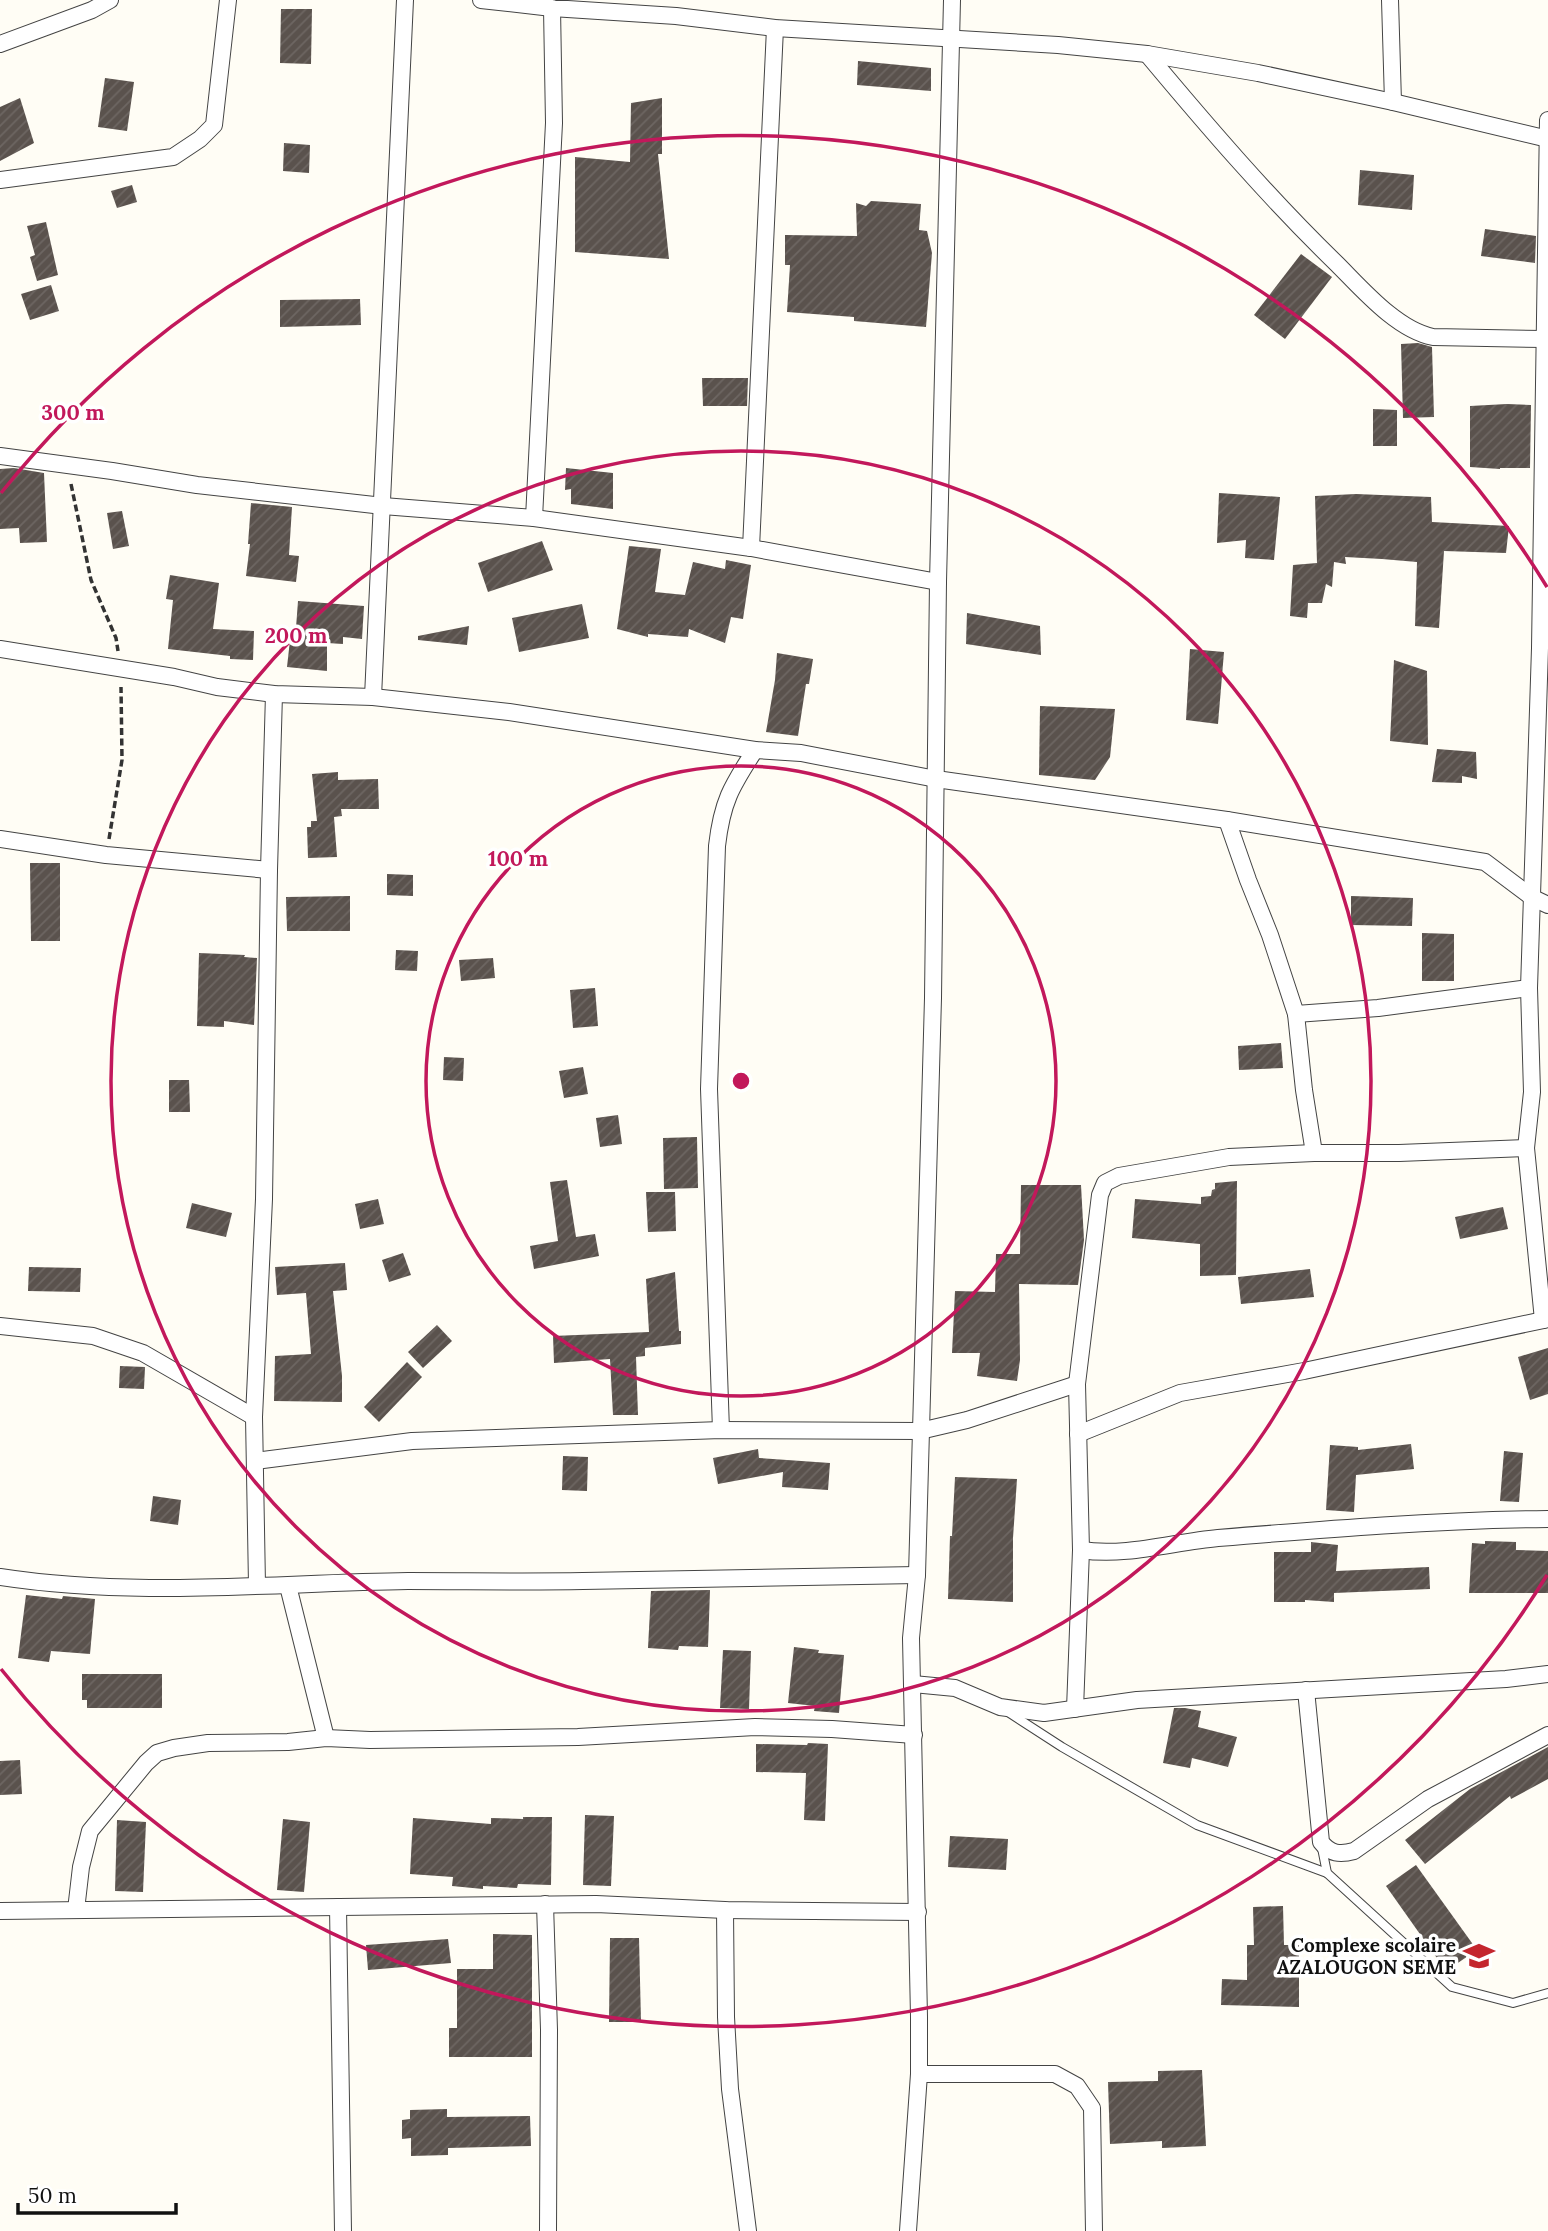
<svg xmlns="http://www.w3.org/2000/svg" width="1548" height="2231" viewBox="0 0 1548 2231" font-family="Lora,serif">
<style>
.building{fill:url(#building-hatch)}
.lines{fill:none;stroke-linecap:round;stroke-linejoin:round}
.lane-casing{stroke:#444;stroke-width:10}
.street-casing{stroke:#444;stroke-width:18}
.path{stroke:#333;stroke-width:3.5;stroke-dasharray:7 3.5;stroke-linecap:butt}
.lane{stroke:#fff;stroke-width:8}
.street{stroke:#fff;stroke-width:16}
.ring{fill:none;stroke:#c2185b;stroke-width:3.5}
.labels{text-anchor:middle;stroke-width:7;stroke-linejoin:round;paint-order:stroke}
.poi-label{font-size:19px;font-weight:bold;fill:#111;stroke:#fff;text-anchor:end}
.centre{fill:#c2185b;stroke:#fff;stroke-width:3.5}
.ring-label{font-size:21px;text-anchor:middle;font-weight:bold;fill:#c2185b;stroke:#fff;stroke-width:7;stroke-linejoin:round;paint-order:stroke}
</style>
<defs>
<pattern id="building-hatch" width="6" height="6" patternUnits="userSpaceOnUse" patternTransform="scale(1.75)"><rect width="6" height="6" fill="#5a524d"/><path d="M-1 1l2-2M0 6l6-6M5 7l2-2" fill="none" stroke="#6d6662"/></pattern>
</defs>
<rect width="100%" height="100%" fill="#fffdf5"/>
<g class="building">
<polygon points="281,9 312,9 311,64 280,63"/>
<polygon points="858,61 931,68 931,91 857,85"/>
<polygon points="105,78 134,82 127,131 98,127"/>
<polygon points="20,98 34,143 0,161 0,107"/>
<polygon points="662,98 662,154 658,154 669,259 575,252 575,157 630,162 631,103"/>
<polygon points="284,143 310,145 309,173 283,171"/>
<polygon points="1360,170 1414,175 1412,210 1358,205"/>
<polygon points="132,185 137,202 117,208 111,191"/>
<polygon points="871,201 921,204 919,230 927,231 932,253 926,327 854,321 854,317 787,312 790,265 785,265 785,235 857,236 856,203 866,206"/>
<polygon points="46,222 58,275 37,281 30,257 35,255 27,226"/>
<polygon points="1485,229 1536,236 1535,263 1481,256"/>
<polygon points="1301,254 1332,277 1285,339 1254,315"/>
<polygon points="51,285 59,311 30,320 21,294"/>
<polygon points="360,299 361,325 280,327 280,300"/>
<polygon points="1418,343 1432,347 1434,417 1403,418 1401,344"/>
<polygon points="702,378 748,378 747,406 703,406"/>
<polygon points="1507,404 1531,405 1530,468 1500,468 1500,469 1470,467 1470,406"/>
<polygon points="1373,409 1397,410 1397,446 1373,446"/>
<polygon points="14,468 44,473 47,542 20,543 19,528 0,529 0,469"/>
<polygon points="566,468 613,473 613,509 571,504 571,489 565,490"/>
<polygon points="1219,493 1280,497 1274,560 1245,558 1246,540 1217,543"/>
<polygon points="1356,494 1431,497 1432,522 1509,526 1506,553 1444,551 1439,628 1415,626 1417,562 1382,559 1345,557 1346,564 1334,562 1332,587 1326,584 1322,603 1308,603 1307,618 1290,616 1293,565 1317,563 1315,496"/>
<polygon points="251,503 292,507 289,555 299,556 296,582 246,576 250,544 248,544"/>
<polygon points="122,511 129,546 113,549 107,513"/>
<polygon points="542,541 553,570 488,592 478,563"/>
<polygon points="629,546 661,549 655,592 685,595 693,562 725,569 726,560 751,565 743,619 731,617 725,643 689,629 688,637 648,634 648,637 617,629"/>
<polygon points="170,575 219,583 213,629 254,631 253,660 230,659 230,656 168,649 173,600 166,599"/>
<polygon points="298,601 364,606 362,639 343,637 343,644 327,643 327,671 287,667 290,640 295,641"/>
<polygon points="582,604 589,638 519,652 512,618"/>
<polygon points="967,613 1040,626 1041,655 966,644"/>
<polygon points="469,626 467,645 418,640 418,636"/>
<polygon points="1190,649 1224,652 1218,724 1186,720"/>
<polygon points="777,653 813,659 809,684 806,684 798,736 766,732 775,680"/>
<polygon points="1394,660 1427,671 1428,745 1390,741"/>
<polygon points="1040,706 1115,709 1110,757 1095,780 1039,775"/>
<polygon points="1437,749 1476,752 1477,779 1462,776 1462,783 1432,782"/>
<polygon points="338,772 338,780 378,779 379,809 341,809 342,816 334,817 337,857 308,858 307,827 311,827 311,821 317,821 312,774"/>
<polygon points="30,863 60,863 60,941 31,941"/>
<polygon points="387,874 413,875 413,896 387,895"/>
<polygon points="350,896 350,931 287,931 286,897"/>
<polygon points="1351,896 1413,898 1412,926 1351,925"/>
<polygon points="1422,933 1454,934 1454,981 1422,981"/>
<polygon points="396,950 418,951 417,971 395,970"/>
<polygon points="199,953 245,955 244,957 257,958 254,1025 224,1021 224,1027 197,1026"/>
<polygon points="493,958 495,978 461,981 459,960"/>
<polygon points="595,988 598,1026 573,1028 570,990"/>
<polygon points="1281,1043 1283,1068 1239,1070 1238,1046"/>
<polygon points="444,1057 464,1058 463,1081 443,1080"/>
<polygon points="583,1067 588,1094 564,1098 559,1071"/>
<polygon points="169,1080 189,1080 190,1112 169,1112"/>
<polygon points="618,1115 622,1144 600,1147 596,1118"/>
<polygon points="697,1137 698,1188 664,1189 663,1138"/>
<polygon points="567,1180 576,1237 595,1234 599,1256 534,1269 530,1246 558,1241 550,1182"/>
<polygon points="1237,1181 1236,1275 1200,1276 1200,1244 1132,1238 1135,1199 1201,1204 1201,1197 1211,1196 1212,1190 1215,1189 1215,1183"/>
<polygon points="1021,1185 1081,1185 1084,1240 1078,1285 1019,1284 1020,1360 1017,1381 977,1376 980,1353 952,1353 955,1291 995,1292 996,1254 1020,1254"/>
<polygon points="646,1192 675,1192 676,1231 648,1232"/>
<polygon points="378,1199 384,1224 360,1229 355,1204"/>
<polygon points="192,1203 232,1213 226,1237 186,1228"/>
<polygon points="1503,1207 1508,1229 1460,1239 1455,1217"/>
<polygon points="403,1253 411,1275 389,1282 382,1260"/>
<polygon points="345,1263 347,1290 333,1291 342,1376 342,1402 274,1401 275,1356 311,1354 306,1293 277,1295 275,1267"/>
<polygon points="29,1267 81,1268 80,1292 28,1291"/>
<polygon points="1310,1269 1314,1297 1241,1304 1238,1277"/>
<polygon points="675,1272 679,1331 681,1331 681,1344 645,1348 645,1356 636,1357 638,1415 613,1415 610,1359 554,1363 553,1336 649,1332 646,1279"/>
<polygon points="437,1325 452,1341 423,1368 408,1352"/>
<polygon points="1548,1348 1548,1394 1530,1400 1518,1357"/>
<polygon points="407,1362 422,1377 379,1422 364,1407"/>
<polygon points="120,1366 145,1367 144,1389 119,1388"/>
<polygon points="1411,1444 1414,1469 1356,1475 1354,1512 1326,1510 1330,1445 1358,1447 1358,1450"/>
<polygon points="758,1449 759,1458 830,1463 828,1490 782,1487 783,1472 718,1484 713,1458"/>
<polygon points="1504,1451 1523,1453 1519,1502 1500,1501"/>
<polygon points="563,1456 588,1457 587,1491 562,1490"/>
<polygon points="955,1477 1017,1479 1013,1538 1013,1602 948,1599 950,1536 952,1536"/>
<polygon points="153,1496 181,1500 178,1525 150,1521"/>
<polygon points="1485,1541 1516,1542 1516,1550 1548,1551 1548,1593 1469,1593 1472,1543 1485,1544"/>
<polygon points="1311,1542 1338,1545 1336,1571 1429,1567 1430,1589 1334,1593 1334,1602 1305,1600 1305,1602 1274,1602 1274,1552 1311,1552"/>
<polygon points="710,1590 708,1647 679,1646 678,1650 648,1648 651,1591"/>
<polygon points="26,1595 62,1599 63,1596 95,1599 90,1654 51,1651 49,1662 18,1658"/>
<polygon points="794,1647 819,1650 818,1653 844,1655 839,1713 814,1711 815,1706 788,1703"/>
<polygon points="723,1650 751,1651 749,1709 720,1708"/>
<polygon points="82,1674 162,1674 162,1708 87,1708 87,1700 82,1700"/>
<polygon points="1174,1708 1185,1708 1201,1711 1198,1727 1237,1737 1228,1767 1192,1758 1190,1768 1163,1763"/>
<polygon points="808,1743 828,1744 825,1821 804,1820 806,1773 756,1772 756,1744 807,1745"/>
<polygon points="1548,1747 1548,1779 1511,1799 1510,1796 1425,1864 1405,1840 1470,1789"/>
<polygon points="20,1760 22,1794 0,1795 0,1761"/>
<polygon points="585,1815 614,1816 611,1886 583,1885"/>
<polygon points="523,1817 552,1817 551,1885 518,1884 517,1888 483,1886 483,1889 452,1886 453,1877 410,1874 413,1818 491,1824 491,1818 523,1819"/>
<polygon points="283,1819 310,1822 304,1892 277,1890"/>
<polygon points="117,1820 146,1822 143,1892 115,1891"/>
<polygon points="950,1836 1008,1839 1006,1870 948,1867"/>
<polygon points="1416,1865 1477,1950 1446,1971 1386,1886"/>
<polygon points="1283,1906 1284,1945 1299,1945 1299,2007 1221,2005 1222,1979 1247,1980 1247,1945 1254,1945 1253,1907"/>
<polygon points="493,1934 532,1935 532,2057 449,2057 449,2028 457,2028 457,1969 493,1969"/>
<polygon points="610,1938 639,1938 641,2022 609,2022"/>
<polygon points="448,1939 451,1963 368,1970 366,1945"/>
<polygon points="1202,2070 1206,2146 1162,2148 1162,2141 1110,2144 1108,2082 1158,2081 1158,2071"/>
<polygon points="447,2109 447,2117 530,2116 531,2146 448,2148 448,2155 411,2156 411,2138 402,2139 402,2120 410,2119 410,2110"/>
</g>
<g class="lines">
<defs>
<g id="lane">
<polyline points="1008,1712 1062,1747 1197,1825 1327,1873"/>
<polyline points="1322,1848 1327,1873 1452,1987 1513,2003 1548,1993"/>
</g>
<g id="street">
<polyline points="481,0 552,8 676,16 775,28 1058,45 1147,54 1258,73 1393,102 1548,139"/>
<polyline points="1390,0 1393,102"/>
<polyline points="0,44 92,10 110,0"/>
<path d="M1147,54C1208,127 1269,198 1337,264C1362,289 1397,330 1433,337L1544,339"/>
<polyline points="0,180 173,157 200,139 214,125 228,0"/>
<polyline points="0,456 112,471 197,485 383,506 534,518 751,548 938,582"/>
<polyline points="534,518 554,123 552,8"/>
<polyline points="751,548 775,28"/>
<polyline points="0,649 174,677 217,687 274,694 373,697 509,712 755,750 801,753 936,779 1227,820 1485,862 1533,898 1548,905"/>
<polyline points="373,697 405,0"/>
<polyline points="1227,820 1248,880 1270,935 1296,1014 1304,1090 1314,1153"/>
<polyline points="0,839 106,855 269,870"/>
<polyline points="1296,1014 1378,1008 1529,988"/>
<polyline points="1543,1320 1526,1148 1532,1092 1529,988 1540,648 1548,120"/>
<polyline points="0,1326 93,1336 143,1353 254,1417"/>
<path d="M721,1430L709,1089L717,846C722,802 731,787 755,750"/>
<polyline points="1078,1434 1180,1393 1304,1371 1548,1319"/>
<polyline points="255,1461 412,1441 721,1430 920,1431 967,1420 1077,1384"/>
<path d="M1081,1550C1126,1557 1173,1542 1218,1538C1328,1529 1438,1520 1548,1519"/>
<path d="M0,1577C135,1598 272,1583 408,1581C466,1581 525,1582 583,1581C695,1580 806,1577 917,1575"/>
<polyline points="257,1585 254,1417 264,1199 269,870 274,694"/>
<polyline points="288,1586 326,1738"/>
<polyline points="913,1684 955,1688 1000,1707 1044,1713 1137,1700 1506,1679 1548,1674"/>
<path d="M1306,1690L1321,1842C1330,1854 1340,1855 1354,1851L1428,1799L1548,1735"/>
<polyline points="1075,1709 1081,1550 1077,1384 1100,1195 1105,1183 1119,1176 1229,1157 1314,1153 1399,1153 1526,1148"/>
<polyline points="545,1904 549,2030 548,2231"/>
<polyline points="338,1907 343,2231"/>
<polyline points="76,1910 81,1867 90,1831 146,1763 157,1753 174,1748 208,1743 288,1742 326,1738 370,1740 578,1737 755,1727 832,1729 914,1735"/>
<polyline points="725,1910 726,2017 730,2089 748,2231"/>
<polyline points="0,1911 596,1904 725,1910 918,1912"/>
<polyline points="919,2074 1055,2074 1077,2086 1092,2108 1094,2231"/>
<polyline points="908,2231 919,2074 919,2017 911,1638 917,1575 933,998 938,582 952,0"/>
</g>
</defs>
<use href="#lane" class="lane-casing"/>
<use href="#street" class="street-casing"/>
<g class="path">
<polyline points="71,484 91,580 116,638 118,651"/>
<polyline points="109,839 122,760 121,687"/>
</g>
<use href="#lane" class="lane"/>
<use href="#street" class="street"/>
</g>
<g class="ring">
<circle cx="741" cy="1081" r="315"/>
<circle cx="741" cy="1081" r="630"/>
<path d="M1547 1575A945 945 0 0 1 1 1669M1 493A945 945 0 0 1 1547 587"/>
</g>
<defs>
<symbol id="school-bare" viewBox="-9 -9 18 18"><path d="M0-5L7-2L0 1L-7-2ZM-4 1L0 2.5L4 1V4Q0 6-4 4Z" fill="#c4262e" stroke="#fff" stroke-width="2.5" paint-order="stroke"/></symbol>
</defs>
<g fill-rule="evenodd">
<use href="#school-bare" x="1457" y="1934" width="44" height="44"/>
</g>
<g class="labels">
<g class="poi-label">
<text x="1456" y="1952">Complexe scolaire<tspan x="1456" dy="22">AZALOUGON SEME</tspan></text>
</g>
</g>
<circle cx="741" cy="1081" r="10" class="centre"/>
<g class="ring-label">
<text x="73" y="420">300 m</text>
<text x="296" y="643">200 m</text>
<text x="518" y="866">100 m</text>
</g>
<path d="M18 2203v10h158v-10" fill="none" stroke="#111111" stroke-width="3.5"/>
<text x="28" y="2203" font-size="21" fill="#111111" stroke="#ffffff" stroke-width="5" paint-order="stroke">50 m</text>
</svg>
